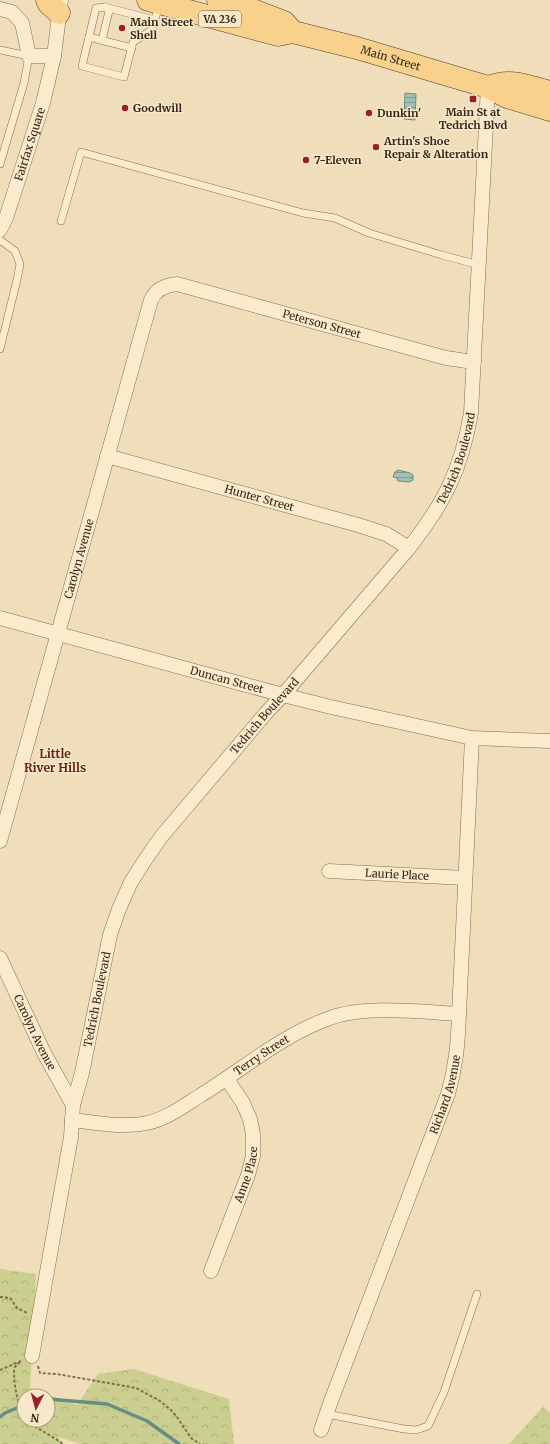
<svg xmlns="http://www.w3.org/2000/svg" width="550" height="1444" viewBox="0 0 550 1444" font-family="Merriweather,serif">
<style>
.forest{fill:url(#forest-crowns);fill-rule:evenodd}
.water{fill:url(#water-rules);stroke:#668e82}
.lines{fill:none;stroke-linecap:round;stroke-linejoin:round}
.stream{stroke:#668e82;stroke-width:3.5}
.service-casing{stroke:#886c53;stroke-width:8}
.minor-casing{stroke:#886c53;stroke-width:15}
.primary-casing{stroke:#553b29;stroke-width:23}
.path{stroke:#886c53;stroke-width:2;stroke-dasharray:3 2;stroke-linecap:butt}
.service{stroke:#fbebcd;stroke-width:7}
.minor{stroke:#fbebcd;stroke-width:14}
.primary{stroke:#f8d18d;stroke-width:22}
.poi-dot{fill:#9a2027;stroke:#f7e8ca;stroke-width:1.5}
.labels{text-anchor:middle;stroke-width:3;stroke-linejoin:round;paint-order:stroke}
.shield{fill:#f7e8ca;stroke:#70604f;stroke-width:1}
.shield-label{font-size:10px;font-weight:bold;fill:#36261a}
.poi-label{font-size:11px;font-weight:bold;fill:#36261a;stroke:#f7e8ca;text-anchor:start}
.street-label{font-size:11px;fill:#36261a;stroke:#f7e8ca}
.neighbourhood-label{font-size:12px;font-weight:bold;fill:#652216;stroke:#f7e8ca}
</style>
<defs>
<pattern id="forest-crowns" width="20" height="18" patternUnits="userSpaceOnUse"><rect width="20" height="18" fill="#cace8e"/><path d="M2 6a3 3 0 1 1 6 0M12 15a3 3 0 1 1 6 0" fill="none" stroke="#aeb17a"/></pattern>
<pattern id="water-rules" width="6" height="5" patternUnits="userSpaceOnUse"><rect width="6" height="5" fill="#9fc0b5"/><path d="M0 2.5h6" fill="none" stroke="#829c92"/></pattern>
</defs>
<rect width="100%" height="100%" fill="#f0ddba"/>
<g class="forest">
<path d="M0,1269L36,1274L30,1388L77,1405L98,1374L134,1369L229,1399L234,1444H81L58,1437L61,1444H0ZM24,1396H48V1420H24Z"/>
<polygon points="543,1407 550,1413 550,1444 509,1444"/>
</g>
<g class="water">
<polygon points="405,93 416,94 415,120 404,119"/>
<polygon points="398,470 410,473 413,475 413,480 409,482 398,481 397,478 393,477 395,472"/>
</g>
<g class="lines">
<g class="stream">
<polyline points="48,1399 107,1404 147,1421 179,1444"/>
<polyline points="0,1417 5,1413 24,1405"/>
</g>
<defs>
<g id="service">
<polyline points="155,20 105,7 96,8 82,66 124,77 133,42 152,30 159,5"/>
<polyline points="89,37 132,48"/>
<polyline points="102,40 109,11 105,7"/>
<polyline points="0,50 29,56 24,83 0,164"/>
<polyline points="61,221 81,152 303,213 335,218 369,233 442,255 479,265"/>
<polyline points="0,240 15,251 20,264 17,280 0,349"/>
<polyline points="327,1414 404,1429 416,1430 428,1426 444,1392 477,1294"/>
</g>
<g id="minor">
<polyline points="0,9 12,12 22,23 29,56 54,56"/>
<path id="s1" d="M0,230L6,218L43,103L54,56L61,0"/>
<path id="s2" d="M107,456L358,525L386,534L409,548"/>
<path id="s3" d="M0,618L283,695L331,707L472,738L550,741"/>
<path id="s4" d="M0,841L151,300C156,289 165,285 177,284L446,358L474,362"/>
<path id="s5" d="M329,871L465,878"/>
<path id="s6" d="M0,958L44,1053L73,1105"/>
<path id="s7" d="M72,1120C97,1123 123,1128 147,1123C166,1119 182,1107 198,1097C242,1070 282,1035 330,1018C366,1005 422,1012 459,1014"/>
<path id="s8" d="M211,1271L248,1175L253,1156V1134L250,1119L243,1103L227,1079"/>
<path id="s9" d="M32,1356L71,1137L73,1105L82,1073L110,935L119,909L131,882L145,860L161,837L266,713L283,695L409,548C444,503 461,471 471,413L488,87"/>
<path id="s10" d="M321,1430L331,1401L448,1094C456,1066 458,1043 459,1014L472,738"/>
</g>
<g id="primary">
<polyline points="47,0 49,4 59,13"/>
<path id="s11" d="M148,0L278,35L293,32L357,48L488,87L507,97L550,110"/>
<polyline points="218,0 250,9 284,22 292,31"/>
<path d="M488,87C512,78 526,86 550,92"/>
</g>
</defs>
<use href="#service" class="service-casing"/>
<use href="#minor" class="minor-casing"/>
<use href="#primary" class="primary-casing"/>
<g class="path">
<polyline points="0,1297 10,1298 17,1308 27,1313"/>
<path d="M20,1362L14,1368C14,1387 16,1397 24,1414"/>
<polyline points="38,1366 40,1373 57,1374 136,1388 160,1401 171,1410 177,1417 191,1438 200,1444"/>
<polyline points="0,1370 21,1361"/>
<path d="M27,1420L28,1422C40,1430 52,1436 63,1444"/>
</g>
<use href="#service" class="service"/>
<use href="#minor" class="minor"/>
<use href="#primary" class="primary"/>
</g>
<g class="poi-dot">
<circle cx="122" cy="28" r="4"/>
<rect x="469" y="95" width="8" height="8" rx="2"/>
<circle cx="125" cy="108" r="4"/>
<circle cx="369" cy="113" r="4"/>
<circle cx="376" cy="147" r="4"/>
<circle cx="306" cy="160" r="4"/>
</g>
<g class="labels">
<rect class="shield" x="199" y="11" width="42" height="16" rx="3"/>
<g class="shield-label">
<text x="220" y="23">VA 236</text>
</g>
<g class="poi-label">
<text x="130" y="26">Main Street<tspan x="130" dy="13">Shell</tspan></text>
<text x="133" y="112">Goodwill</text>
<text x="473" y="116" text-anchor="middle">Main St at<tspan x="473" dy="13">Tedrich Blvd</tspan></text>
<text x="377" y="117">Dunkin'</text>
<text x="384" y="145">Artin's Shoe<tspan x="384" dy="13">Repair &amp; Alteration</tspan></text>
<text x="314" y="164">7-Eleven</text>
</g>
<g class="street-label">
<text dy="4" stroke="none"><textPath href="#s11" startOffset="251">Main Street</textPath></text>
<text dy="4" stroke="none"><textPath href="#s1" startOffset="91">Fairfax Square</textPath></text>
<text dy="4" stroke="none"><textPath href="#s4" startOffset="744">Peterson Street</textPath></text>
<text dy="4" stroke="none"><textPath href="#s9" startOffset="1023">Tedrich Boulevard</textPath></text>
<text dy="4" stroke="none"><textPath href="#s2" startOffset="158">Hunter Street</textPath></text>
<text dy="4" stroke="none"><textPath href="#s4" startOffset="293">Carolyn Avenue</textPath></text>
<text dy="4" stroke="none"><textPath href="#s3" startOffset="235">Duncan Street</textPath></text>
<text dy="4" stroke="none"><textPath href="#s9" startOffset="699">Tedrich Boulevard</textPath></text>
<text dy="4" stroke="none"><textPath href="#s5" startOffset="68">Laurie Place</textPath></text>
<text dy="4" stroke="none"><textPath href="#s9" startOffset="363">Tedrich Boulevard</textPath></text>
<text dy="4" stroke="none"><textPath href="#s6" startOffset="82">Carolyn Avenue</textPath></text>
<text dy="4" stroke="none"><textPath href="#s7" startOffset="209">Terry Street</textPath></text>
<text dy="4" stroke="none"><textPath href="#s10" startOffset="358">Richard Avenue</textPath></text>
<text dy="4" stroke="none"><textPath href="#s8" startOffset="103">Anne Place</textPath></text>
</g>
<g class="neighbourhood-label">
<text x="55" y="758">Little<tspan x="55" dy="14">River Hills</tspan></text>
</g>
</g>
<g transform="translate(36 1408) rotate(186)"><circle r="19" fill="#f7e8ca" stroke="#aa9a84"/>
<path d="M0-3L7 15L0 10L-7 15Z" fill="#9a2027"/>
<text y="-6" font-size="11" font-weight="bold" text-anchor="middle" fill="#36261a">N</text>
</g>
</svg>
